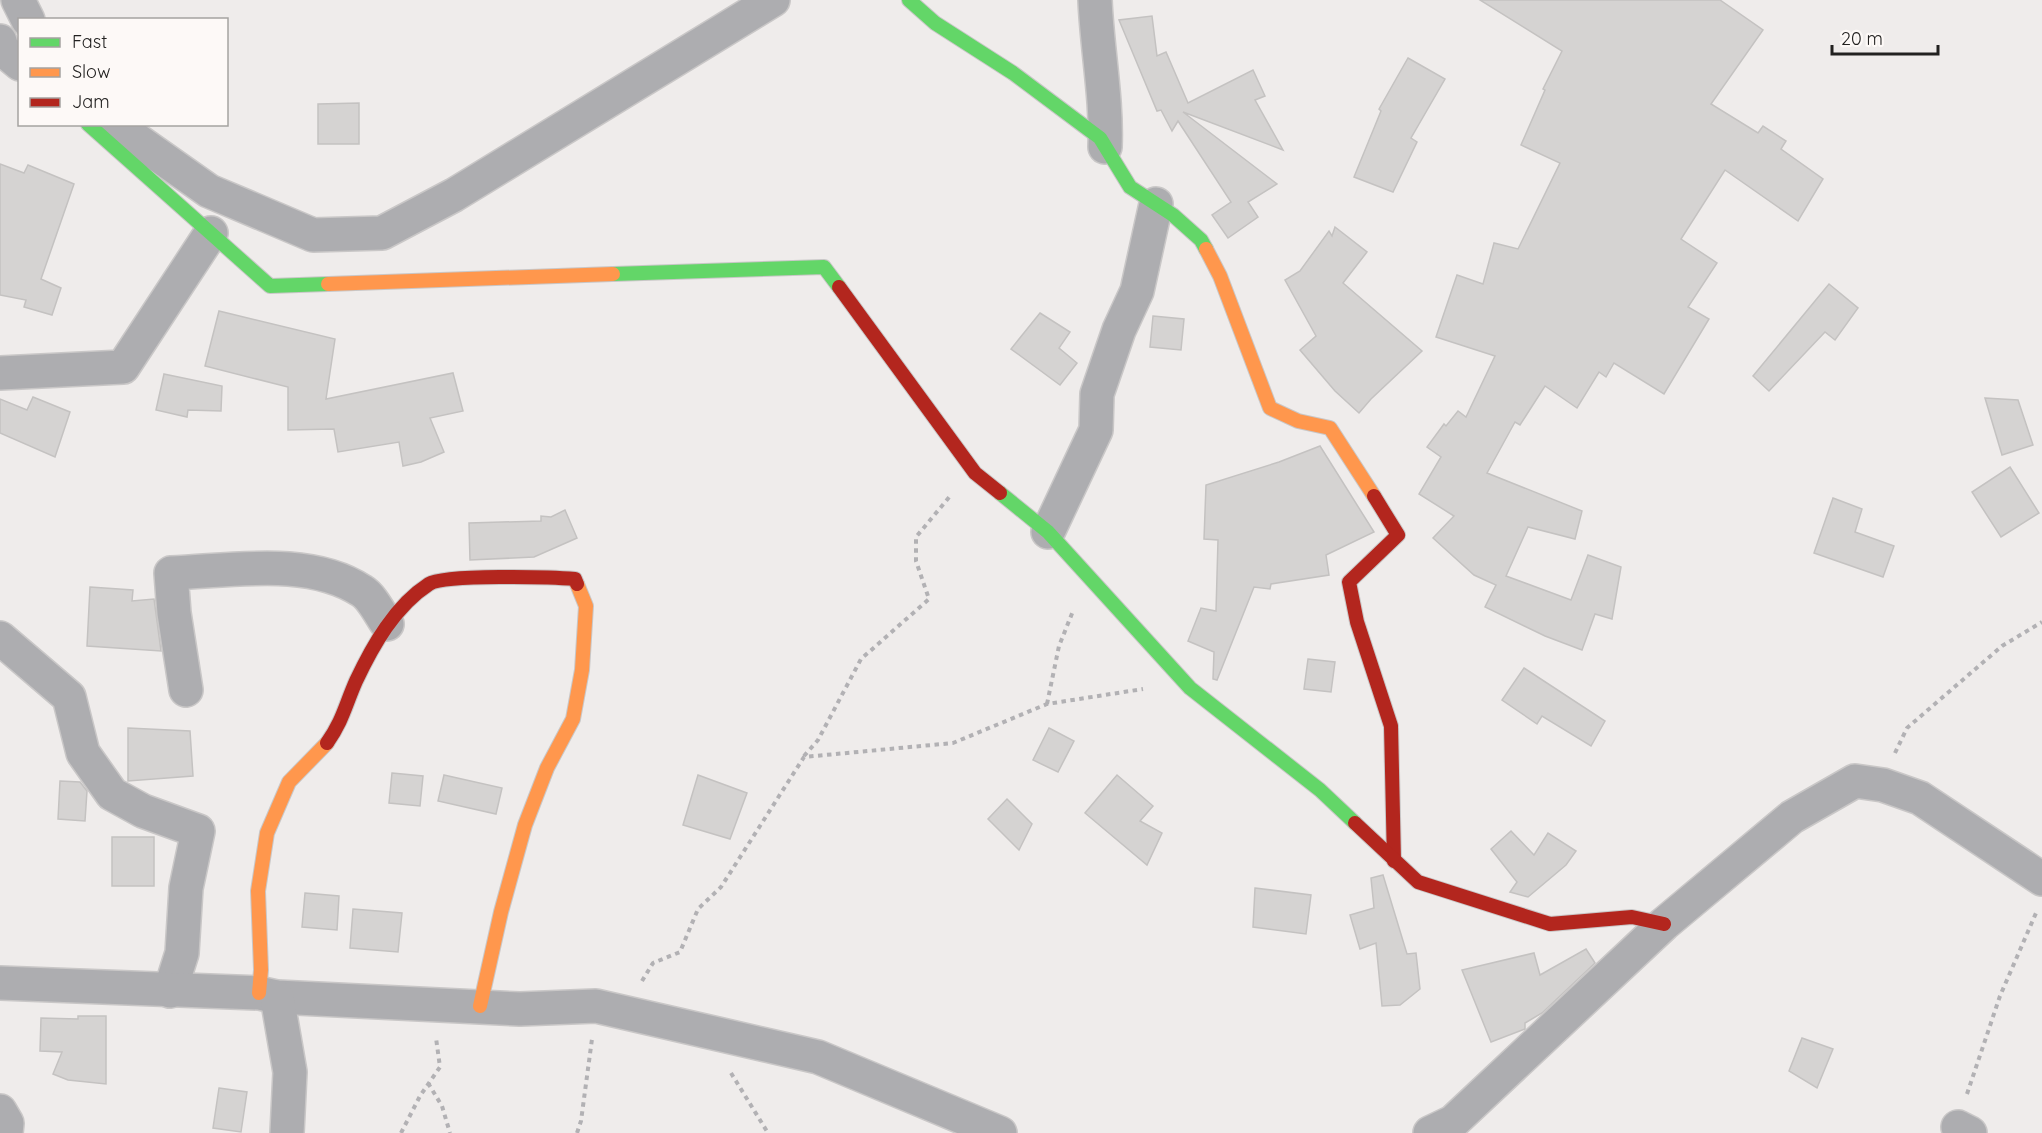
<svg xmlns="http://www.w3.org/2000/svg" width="2042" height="1133" viewBox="0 0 2042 1133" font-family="Quicksand,sans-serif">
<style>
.building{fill:#d5d3d2;stroke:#c4c2c1;stroke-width:1.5}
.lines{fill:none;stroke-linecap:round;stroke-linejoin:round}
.street-casing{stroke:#c9c7c7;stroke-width:36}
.fast-casing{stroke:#c9c7c7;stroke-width:16}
.slow-casing{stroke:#c9c7c7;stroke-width:16}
.jam-casing{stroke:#c9c7c7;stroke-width:16}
.path{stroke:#b2b1b4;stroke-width:4;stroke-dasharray:4.5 4.5;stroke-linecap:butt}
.street{stroke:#adadb0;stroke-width:33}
.fast{stroke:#63d668;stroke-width:14}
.slow{stroke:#ff974d;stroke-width:14}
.jam{stroke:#b3261e;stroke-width:14}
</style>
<rect width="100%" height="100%" fill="#efeceb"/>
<g class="building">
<polygon points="1480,0 1720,0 1763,30 1711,104 1758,133 1763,126 1786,141 1781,149 1823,179 1798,221 1725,170 1681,239 1717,263 1688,307 1709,319 1664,394 1614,363 1606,377 1599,372 1577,408 1545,386 1520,425 1515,422 1487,473 1582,511 1575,539 1528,527 1506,576 1571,600 1588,555 1621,567 1612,619 1595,614 1582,650 1545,636 1485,607 1496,585 1474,575 1433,538 1454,516 1419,494 1441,457 1427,447 1444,424 1446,426 1458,411 1466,417 1495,356 1436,337 1457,275 1483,284 1494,243 1518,249 1560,163 1521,145 1545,90 1543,89 1562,51"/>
<polygon points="1152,16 1157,56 1166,52 1188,103 1253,70 1265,96 1255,100 1283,150 1183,112 1277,184 1248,202 1258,217 1228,238 1212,215 1231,202 1178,121 1172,131 1161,110 1157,111 1119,20"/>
<polygon points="1408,58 1445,79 1411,138 1417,142 1393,192 1354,177 1381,111 1379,109"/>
<polygon points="359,103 359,144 318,144 318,104"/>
<polygon points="0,164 24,173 28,165 74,184 41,279 61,288 52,315 24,307 26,300 0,295"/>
<polygon points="1335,227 1367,252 1343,283 1422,351 1371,399 1359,413 1335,391 1300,350 1316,336 1285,280 1300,271 1329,231 1332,236"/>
<polygon points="1829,284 1858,308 1835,340 1825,332 1769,391 1753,376"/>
<polygon points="219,311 335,339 326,399 453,373 463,411 430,418 444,452 421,462 403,466 399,442 338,452 334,429 288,430 288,387 205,366"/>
<polygon points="1040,313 1070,332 1059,348 1077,363 1060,385 1011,349"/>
<polygon points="1153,316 1184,319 1181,350 1150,347"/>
<polygon points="164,374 222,386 221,411 188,410 187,417 156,410"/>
<polygon points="33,397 70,412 55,457 0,433 0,399 27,410"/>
<polygon points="1985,398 2018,400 2033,445 2002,455"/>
<polygon points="1320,446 1374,532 1326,555 1329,575 1271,584 1270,589 1254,587 1217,680 1213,679 1214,652 1188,641 1201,608 1216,611 1218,540 1204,539 1206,485 1279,462"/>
<polygon points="2010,467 2039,513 2001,537 1972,492"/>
<polygon points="1833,498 1862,509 1855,532 1894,546 1883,577 1814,553"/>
<polygon points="565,510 577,538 534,557 470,560 469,523 541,521 541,516 551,517"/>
<polygon points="90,587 133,590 132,601 154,599 161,651 87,646"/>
<polygon points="1308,659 1335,662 1331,692 1304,689"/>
<polygon points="1524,668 1605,721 1591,746 1542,716 1537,724 1502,700"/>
<polygon points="128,728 190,731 193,776 128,781"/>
<polygon points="1049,728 1074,741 1058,772 1033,760"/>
<polygon points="392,773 423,776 420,806 389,803"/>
<polygon points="444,775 502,788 496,814 438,801"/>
<polygon points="698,775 747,793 730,839 683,825"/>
<polygon points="1117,775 1153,806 1140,821 1162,833 1147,865 1085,813"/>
<polygon points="60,781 80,782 87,791 85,821 58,819"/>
<polygon points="1007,799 1032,824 1019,850 988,819"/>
<polygon points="1511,831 1534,855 1548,833 1576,851 1566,865 1528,897 1510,892 1517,882 1491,849"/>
<rect x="112" y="837" width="42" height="49"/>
<polygon points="1383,875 1407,954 1416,953 1420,989 1400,1005 1382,1006 1376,943 1360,949 1350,915 1374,908 1371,878"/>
<polygon points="1255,888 1311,895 1306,934 1253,927"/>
<polygon points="305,893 339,896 337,930 302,927"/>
<polygon points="353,909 402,913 398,952 350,948"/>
<polygon points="1586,949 1595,963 1542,1013 1525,1023 1525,1029 1491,1042 1462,970 1534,953 1540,975"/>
<polygon points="78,1016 106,1016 106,1084 68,1080 53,1074 62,1052 40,1051 41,1018 78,1019"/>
<polygon points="1802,1038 1833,1049 1817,1088 1789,1071"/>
<polygon points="219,1088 247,1092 241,1132 213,1128"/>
</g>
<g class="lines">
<defs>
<g id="street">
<polyline points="18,0 28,20"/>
<path d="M1095,0C1097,49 1107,98 1105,147"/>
<polyline points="0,41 2,49 20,64"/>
<polyline points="114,124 209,191 313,235 382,233 454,195 773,0"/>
<polyline points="0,373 123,367 211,233"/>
<polyline points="1048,532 1096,430 1097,394 1119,330 1137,291 1156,204"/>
<polyline points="0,638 69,697 83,753 112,794 143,811 198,831 186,888 182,953 170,991"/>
<path d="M186,690L174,613L171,573C231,571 309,556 362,591C372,597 380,614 387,624"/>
<polyline points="0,983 259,993 277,997 520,1009 596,1006 818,1057 1000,1133"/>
<polyline points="277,997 290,1072 287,1133"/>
<polyline points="0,1111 7,1123 6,1133"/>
<polyline points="1958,1127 1970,1133"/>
<polyline points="1430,1133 1453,1122 1664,924 1792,817 1855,781 1883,785 1920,798 2042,879"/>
</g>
<g id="fast">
<polyline points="909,0 935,23 1013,73 1100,138 1130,187 1173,215 1201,240 1206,249"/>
<polyline points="88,124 270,286 328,284"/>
<polyline points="613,274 824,267 839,287"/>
<polyline points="1000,493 1048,532 1190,688 1320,790 1355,823"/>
</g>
<g id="slow">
<polyline points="1206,249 1220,276 1270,408 1298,421 1330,428 1374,496"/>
<polyline points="328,284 613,274"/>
<polyline points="259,993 261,970 258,891 267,833 289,782 327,743"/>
<polyline points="480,1006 501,912 525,825 547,768 573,719 582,670 586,606 577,584"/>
</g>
<g id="jam">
<polyline points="839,287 975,473 1000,493"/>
<polyline points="1374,496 1398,535 1349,582 1357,622 1391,726 1394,861"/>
<path d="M327,743C343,720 345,706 356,681C373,645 395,606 429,584C444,574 553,577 575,579L577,584"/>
<polyline points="1355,823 1418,882 1550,924 1632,917 1664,924"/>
</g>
</defs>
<use href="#street" class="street-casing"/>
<use href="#fast" class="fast-casing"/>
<use href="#slow" class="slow-casing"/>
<use href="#jam" class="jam-casing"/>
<g class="path">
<polyline points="1047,704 1059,646 1073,611"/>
<polyline points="1895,753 1907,728 2002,646 2042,622"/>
<polyline points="804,756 818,740 861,659 929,599 916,561 916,537 951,495"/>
<polyline points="642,981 653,963 680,952 698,909 721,887 804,757 953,743 1047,704 1143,689"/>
<polyline points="731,1073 768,1133"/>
<polyline points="428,1083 442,1106 450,1133"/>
<polyline points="1967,1094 2000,996 2036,913"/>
<polyline points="401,1133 420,1096 440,1067 436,1038"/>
<polyline points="577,1133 581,1121 592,1039"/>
</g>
<use href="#street" class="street"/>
<use href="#fast" class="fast"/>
<use href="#slow" class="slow"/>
<use href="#jam" class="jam"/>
</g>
<rect x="18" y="18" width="210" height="108" fill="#fdf9f7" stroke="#a5a3a1" stroke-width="1.5"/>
<rect x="30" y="38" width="30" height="9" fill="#63d668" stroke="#a5a3a1" stroke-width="1.5"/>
<text x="72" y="48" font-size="18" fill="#222120">Fast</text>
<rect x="30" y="68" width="30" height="9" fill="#ff974d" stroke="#a5a3a1" stroke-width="1.5"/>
<text x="72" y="78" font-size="18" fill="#222120">Slow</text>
<rect x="30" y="98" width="30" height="9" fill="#b3261e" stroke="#a5a3a1" stroke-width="1.5"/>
<text x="72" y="108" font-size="18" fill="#222120">Jam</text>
<path d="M1832 45v9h106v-9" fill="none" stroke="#222120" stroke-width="3"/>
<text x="1841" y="45" font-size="18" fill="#222120" stroke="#fdf9f7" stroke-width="4.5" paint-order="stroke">20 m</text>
</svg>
